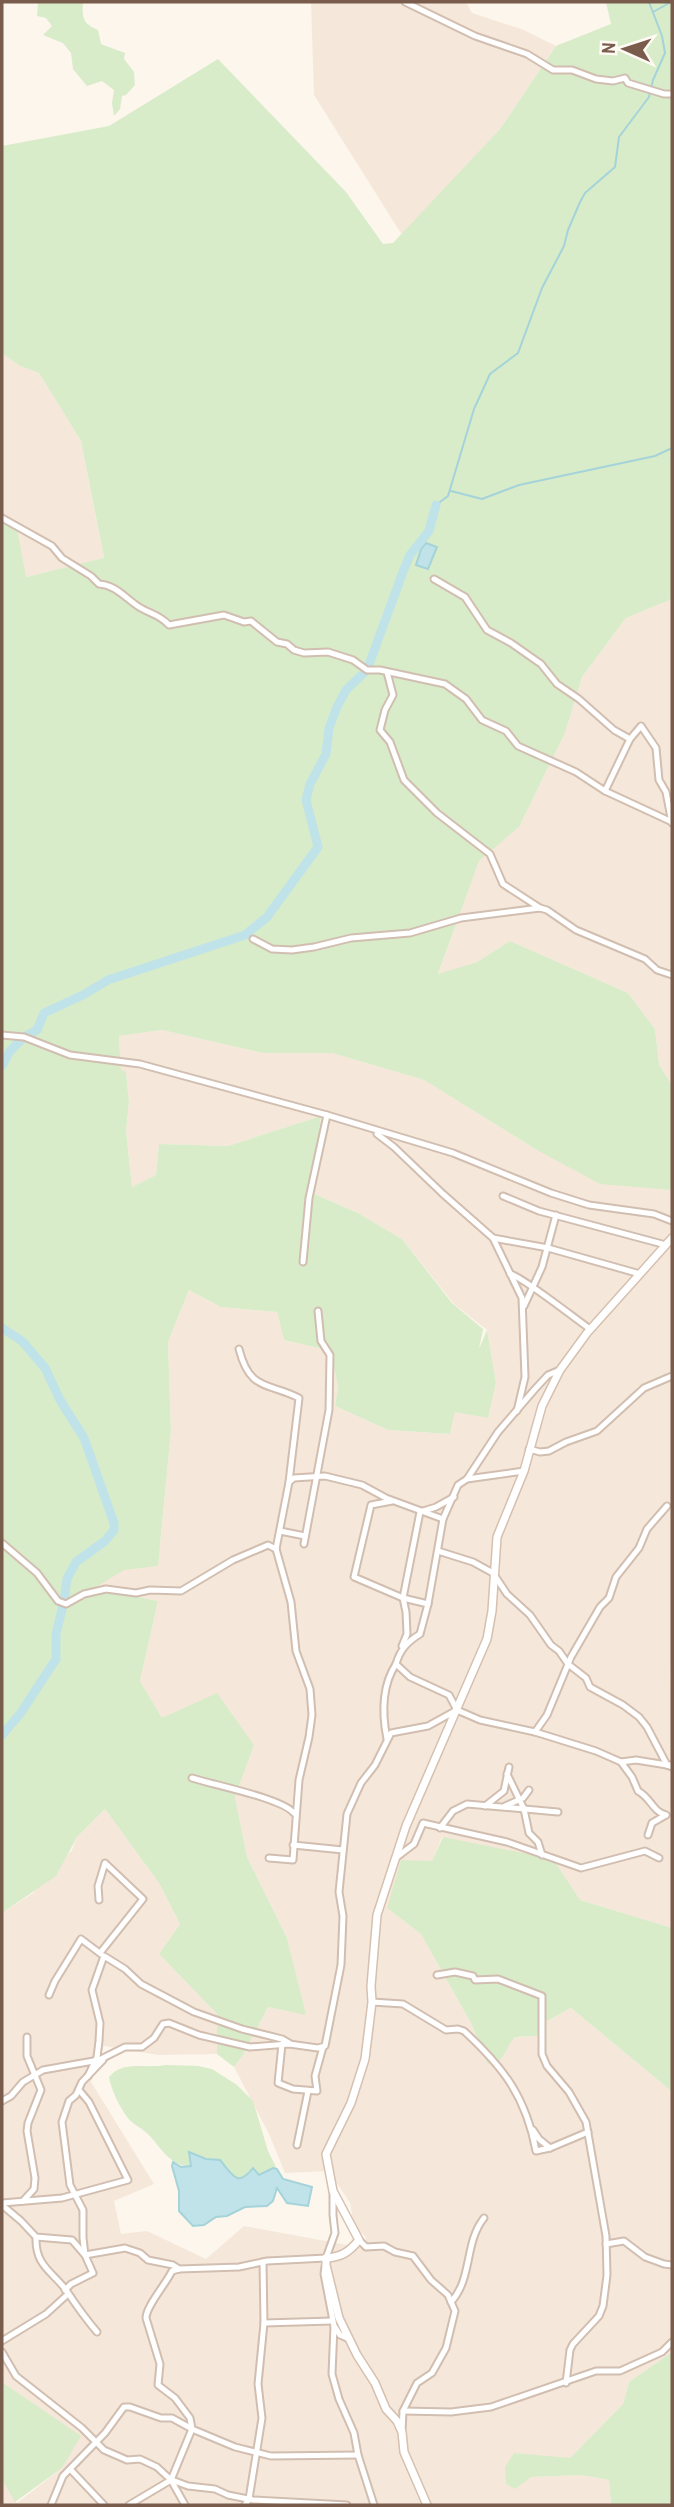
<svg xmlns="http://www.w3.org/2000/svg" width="674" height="2507" viewBox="0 0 674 2507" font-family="'Archivo Narrow',sans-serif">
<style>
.residential{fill:#f5e8da}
.green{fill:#d8ecc9}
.water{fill:#bfe3e8;stroke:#a5d3da;stroke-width:2}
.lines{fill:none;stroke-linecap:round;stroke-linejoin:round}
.stream{stroke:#a5d3da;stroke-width:2}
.river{stroke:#bfe3e8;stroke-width:9}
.street-casing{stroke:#d1beb0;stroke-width:9}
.secondary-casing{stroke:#d6c0b0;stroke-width:10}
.street{stroke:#fff;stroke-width:5}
.secondary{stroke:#fff;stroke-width:7}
</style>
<rect width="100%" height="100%" fill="#fdf6ec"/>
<g class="residential">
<polygon points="311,2 466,2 472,13 524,30 556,46 500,129 402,235 314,95"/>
<polygon points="2,353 20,366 39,373 81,441 104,559 25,577 16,523 2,518"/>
<polygon points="672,599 672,1086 659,1064 655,1029 628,993 510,941 477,962 438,975 479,860 519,827 565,733 582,677 626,618"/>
<polygon points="162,1030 263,1053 332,1053 424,1080 537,1150 672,1189 672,1668 670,1673 672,1693 672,1928 580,1900 573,1893 442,1837 432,1861 387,1908 421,1934 472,2025 487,2063 493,2067 499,2063 501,2055 515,2037 537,2036 545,2022 571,2008 670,2090 672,2094 672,2352 629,2382 623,2404 569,2459 514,2453 531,2477 581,2475 609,2480 611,2505 2,2505 2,2479 17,2503 62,2468 80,2436 2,2382 2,1913 33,1893 72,1850 77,1837 105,1809 159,1883 180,1924 159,1954 217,2014 217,2054 158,2055 104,2046 91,2082 154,2184 114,2201 121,2234 147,2231 206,2259 244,2226 369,2249 365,2236 354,2226 350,2203 329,2171 285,2173 269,2134 234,2067 243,2055 268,2007 305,2014 287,1938 247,1857 235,1797 254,1745 162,1718 140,1681 158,1601 93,1588 160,1546 171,1431 168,1342 189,1290 221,1307 277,1312 284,1340 331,1351 338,1387 335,1406 388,1430 450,1434 455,1411 487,1418 496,1382 487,1330 454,1304 402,1239 358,1213 312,1193 321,1116 228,1146 159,1144 156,1175 132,1187 126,1131 129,1102 126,1073 121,1070 119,1036"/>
</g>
<g class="green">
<path d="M38,2H83C82,18 83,24 98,30L101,44L125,53L124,59L134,72L135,85L126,95L122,96L120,109L114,116L112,103L114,90L102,81L87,86L73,69L71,53L63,43L43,35L52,26L46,18L37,16Z"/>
<polygon points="606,2 672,2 672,599 626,618 582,677 565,733 519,827 479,861 438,974 477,962 510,941 628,993 655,1029 659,1064 672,1086 672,1190 600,1184 537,1150 424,1080 332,1053 263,1053 162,1030 119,1036 121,1070 126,1072 129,1102 126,1131 132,1187 156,1175 159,1144 228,1146 321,1116 312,1193 358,1213 402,1239 452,1303 483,1329 479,1349 487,1330 496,1382 488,1418 455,1412 450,1434 388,1430 335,1406 338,1387 331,1351 284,1340 277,1312 221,1307 189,1290 168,1342 171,1431 158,1566 124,1570 94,1588 158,1601 140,1681 162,1718 217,1693 254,1745 235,1797 247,1857 287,1938 306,2015 268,2007 243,2055 234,2067 217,2054 217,2014 159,1954 180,1924 159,1883 105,1809 77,1837 56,1876 2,1913 2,518 16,523 26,577 104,558 81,441 39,373 20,366 2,353 2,146 109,126 218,59 346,192 383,244 393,243 500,129 556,46 611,24"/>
<path d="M443,1837L553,1859L580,1900L672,1928V2094L670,2090L571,2008L545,2022L537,2036L515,2037C508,2045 501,2062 494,2067L487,2063L472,2025L421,1934L387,1908L401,1860L432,1861Z"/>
<path d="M166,2065L198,2066L212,2069L237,2085L253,2101L268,2151L277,2169L273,2168L259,2175L253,2168C237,2188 233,2175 220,2160L206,2159L190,2152L191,2166C171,2167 161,2148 149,2135C142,2128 132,2124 127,2117C119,2106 111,2089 109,2077C123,2060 146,2069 166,2065Z"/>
<polygon points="672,2352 672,2505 611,2505 609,2480 581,2475 531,2477 515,2489 506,2484 505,2467 514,2453 570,2458 623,2404 629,2382"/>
<polygon points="2,2382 81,2436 62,2468 15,2502 2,2479"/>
</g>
<g class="water">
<polygon points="426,543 437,547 428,569 416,565 421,549"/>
<path d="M189,2152L206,2159L220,2160C233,2175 237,2188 253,2168L259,2175L273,2168L277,2169L283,2179L312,2187L308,2206L287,2203L277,2188L273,2201L267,2206L245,2207L227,2216L216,2217L204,2225L193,2226L179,2211V2191L172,2166L173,2162L181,2167L191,2166Z"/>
</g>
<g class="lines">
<g class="stream">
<polyline points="653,12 671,2"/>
<polyline points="451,491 482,499 519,485 655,456 672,448"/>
<polyline points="436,505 448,496 474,409 490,374 518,353 542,288 564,246 568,230 580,202 585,193 615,167 619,137 649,97 653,80 665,53 662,36 649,2"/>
</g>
<g class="river">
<polyline points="2,1066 10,1051 24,1037 37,1030 44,1013 83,995 108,980 245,935 267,917 318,847 306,800 310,784 326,754 329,728 337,707 346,690 367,670 404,569 410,555 429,531 436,505"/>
<polyline points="2,1328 22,1341 45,1368 60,1400 84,1438 114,1523 114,1530 105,1541 76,1562 67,1579 64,1601 56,1634 56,1659 20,1714 2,1735"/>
</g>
<defs>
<g id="street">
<polyline points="405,2 475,36 527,54 553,70 572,70 596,79 613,81 625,78 628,83 664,94 672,94"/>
<path d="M2,518L52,546L62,558L91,576L99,584C116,585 125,598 139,607C150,614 159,614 169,625L224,615L244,622L251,621L277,642L287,644L294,650L304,653L328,652L353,660L367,670H380L445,684L466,699L482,720L506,731L518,746L576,772L605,791L672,822"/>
<polyline points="434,579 465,597 487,630 511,643 541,664 557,684 579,699 614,730 630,739"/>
<polyline points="387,672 393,695 385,710 380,730 390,742 404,780 437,813 490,854 503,884 540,908"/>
<polyline points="605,791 630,739 641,726 656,748 659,780 666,792 672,823"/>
<polyline points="253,939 272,949 292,950 314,947 351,938 410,933 461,918 540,908 547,910 576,930 645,959 657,970 672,975"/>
<polyline points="2,1035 24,1037 70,1055 140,1064 327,1115 453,1153 551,1193 589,1205 654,1214 672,1221"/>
<polyline points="377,1134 394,1147 443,1194 493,1238 522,1298 525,1377 517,1411"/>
<polyline points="503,1196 539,1211 666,1245"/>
<polyline points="493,1238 548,1248 640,1274"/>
<polyline points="303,1262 309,1198 327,1115"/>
<path d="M510,1274C520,1275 577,1320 590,1329"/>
<polyline points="524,1306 542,1267 556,1215"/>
<path d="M239,1349C250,1392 268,1382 299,1398L289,1482"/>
<polyline points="529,1449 540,1452 549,1451 566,1442 597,1431 644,1388 672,1376"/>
<polyline points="467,1479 524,1471"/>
<path d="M392,1501L371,1505L354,1577L403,1598L428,1604L420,1634C407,1642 400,1650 396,1664L410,1677L449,1695L457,1710L480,1720L535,1732L596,1751L621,1762L636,1760L667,1765"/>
<polyline points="280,1531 305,1536"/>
<polyline points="2,1543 37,1573 58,1601 66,1604 84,1594 106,1589 136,1593 150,1590 181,1591 233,1560 268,1545 276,1549"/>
<polyline points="304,1544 329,1410 330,1355 321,1341 318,1311"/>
<polyline points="438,1551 473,1562 493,1573 507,1594 530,1615 551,1645 559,1651 568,1664 586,1678 590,1687 623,1705 639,1717 647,1727 667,1765"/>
<polyline points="428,1604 443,1519 458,1485 467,1479 498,1432 535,1389 548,1375 560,1370"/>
<polyline points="402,1646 407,1634 406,1612 403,1598 420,1512 436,1507 454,1497"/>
<polyline points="535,1732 547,1715 571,1657 600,1607 609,1598 616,1577 639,1548 647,1529 667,1506"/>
<path d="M387,1739C382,1714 381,1687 396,1664"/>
<path d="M621,1762L632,1777L638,1791C651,1798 652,1811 666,1815"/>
<polyline points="672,1765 667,1765 672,1767"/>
<polyline points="507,1774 524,1809 529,1833 538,1842 542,1855"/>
<path d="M192,1778C214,1785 281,1798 294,1813"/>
<polyline points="485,1806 504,1791 509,1767"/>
<polyline points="505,1806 523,1798 529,1790"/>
<polyline points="440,1828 453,1811 467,1804 558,1812"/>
<polyline points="648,1835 652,1823 666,1815"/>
<polyline points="293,1845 343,1850"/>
<polyline points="397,1857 414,1844 423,1823 507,1842 581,1868 645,1851 659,1858"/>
<polyline points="269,1858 293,1860 299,1780 309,1737 312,1715 310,1689 296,1651 291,1602 276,1549 289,1482 294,1478 325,1476 362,1485 386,1498 443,1519"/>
<polyline points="99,1900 98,1886 105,1863 143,1899 100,1953"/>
<polyline points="437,1975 455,1972 473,1976 475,1980 498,1979 542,1996 542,2054 547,2066 569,2092 586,2122 606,2236 607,2275 603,2306 599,2316 573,2344 570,2350 566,2383"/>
<polyline points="49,1995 55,1981 81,1939 101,1954"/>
<path d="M372,2002L403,2004L446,2030L458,2029L464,2031C504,2068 526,2097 536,2151L550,2148L588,2132"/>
<polyline points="282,2044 278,2083 293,2089 317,2091 315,2076 323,2047"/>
<polyline points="88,2076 97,2057 99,2041 100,2023 92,1990 104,1956 125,1969 141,1984 194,2012 242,2029 282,2039 289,2043"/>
<polyline points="2,2101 11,2096 23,2082 43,2070 99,2060 125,2047 142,2047 154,2038 163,2024 169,2023 199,2035 250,2047 289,2044 318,2048 325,2046 341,1965 343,1916 339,1892 347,1814 361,1783 375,1765 391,1733 428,1726 457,1710"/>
<polyline points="533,2130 539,2139 550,2148"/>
<polyline points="297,2145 308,2091"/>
<path d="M333,2191V2215L335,2233L326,2258L267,2261L239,2267L179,2269L172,2271C166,2284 146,2306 146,2318L160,2364L158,2385L175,2398L190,2418L192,2429L235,2447L271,2456L358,2455"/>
<polyline points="23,2201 34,2189 35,2178 27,2131 28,2123 41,2090 27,2056 27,2037"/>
<polyline points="2,2203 62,2198 128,2180 89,2102 79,2090"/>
<polyline points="2,2205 21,2221 36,2237 72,2240 85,2255 93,2273 71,2284 65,2290"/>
<path d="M36,2237C35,2266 52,2271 66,2290C76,2305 85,2318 97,2332"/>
<polyline points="359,2240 366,2247 384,2246 395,2252 413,2256 431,2280 448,2295 455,2311 446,2348 432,2373 417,2383 403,2411 402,2432"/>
<polyline points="606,2244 624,2241 645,2257 664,2264 672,2265"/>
<polyline points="85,2255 83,2238 83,2210 70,2185 62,2122 69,2101 76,2095 82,2082 103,2060"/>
<polyline points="85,2255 125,2248 140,2253 148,2260 173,2265 179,2269"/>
<polyline points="325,2266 324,2274 334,2326 332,2374 339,2399 354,2433 358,2455 374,2505"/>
<path d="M451,2302C473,2278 464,2243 484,2218"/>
<polyline points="264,2323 332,2321"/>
<polyline points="334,2326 340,2335 349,2339"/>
<polyline points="2,2341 46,2314 68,2294"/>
<polyline points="2,2352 16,2376 82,2428 104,2450 127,2460 140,2459 157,2467 171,2480 185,2505"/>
<polyline points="403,2411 451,2412 491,2407 596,2371 620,2371 662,2352 672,2342"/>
<polyline points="70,2469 104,2505"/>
<polyline points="172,2480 188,2486 215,2489 228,2495 253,2500 347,2505"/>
<polyline points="51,2505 63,2476 105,2433 124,2407 130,2407 161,2418 172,2418 192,2429 171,2480 129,2505"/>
<polyline points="245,2505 249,2499 262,2418 258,2384 264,2323 263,2262"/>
</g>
<path id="secondary" d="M427,2505L404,2452L402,2432L397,2421L386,2409L375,2383L357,2355L339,2318L326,2265V2258C342,2257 349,2252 359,2240L333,2191L326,2154L351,2103L365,2059L372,2002L371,1986L377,1915L406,1826L487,1639L492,1611L497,1537L524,1471L542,1406L560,1370L587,1333L672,1238"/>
</defs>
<use href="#street" class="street-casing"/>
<use href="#secondary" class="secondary-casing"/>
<use href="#street" class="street"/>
<use href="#secondary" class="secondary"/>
</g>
<rect width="674" height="2507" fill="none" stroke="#7a5c4d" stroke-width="7"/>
<g transform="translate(625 49) rotate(273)" stroke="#fffaf3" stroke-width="5" paint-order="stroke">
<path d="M0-5L12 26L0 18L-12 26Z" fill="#7a5c4d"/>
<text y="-10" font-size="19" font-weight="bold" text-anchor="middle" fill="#7a5c4d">N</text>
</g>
</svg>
